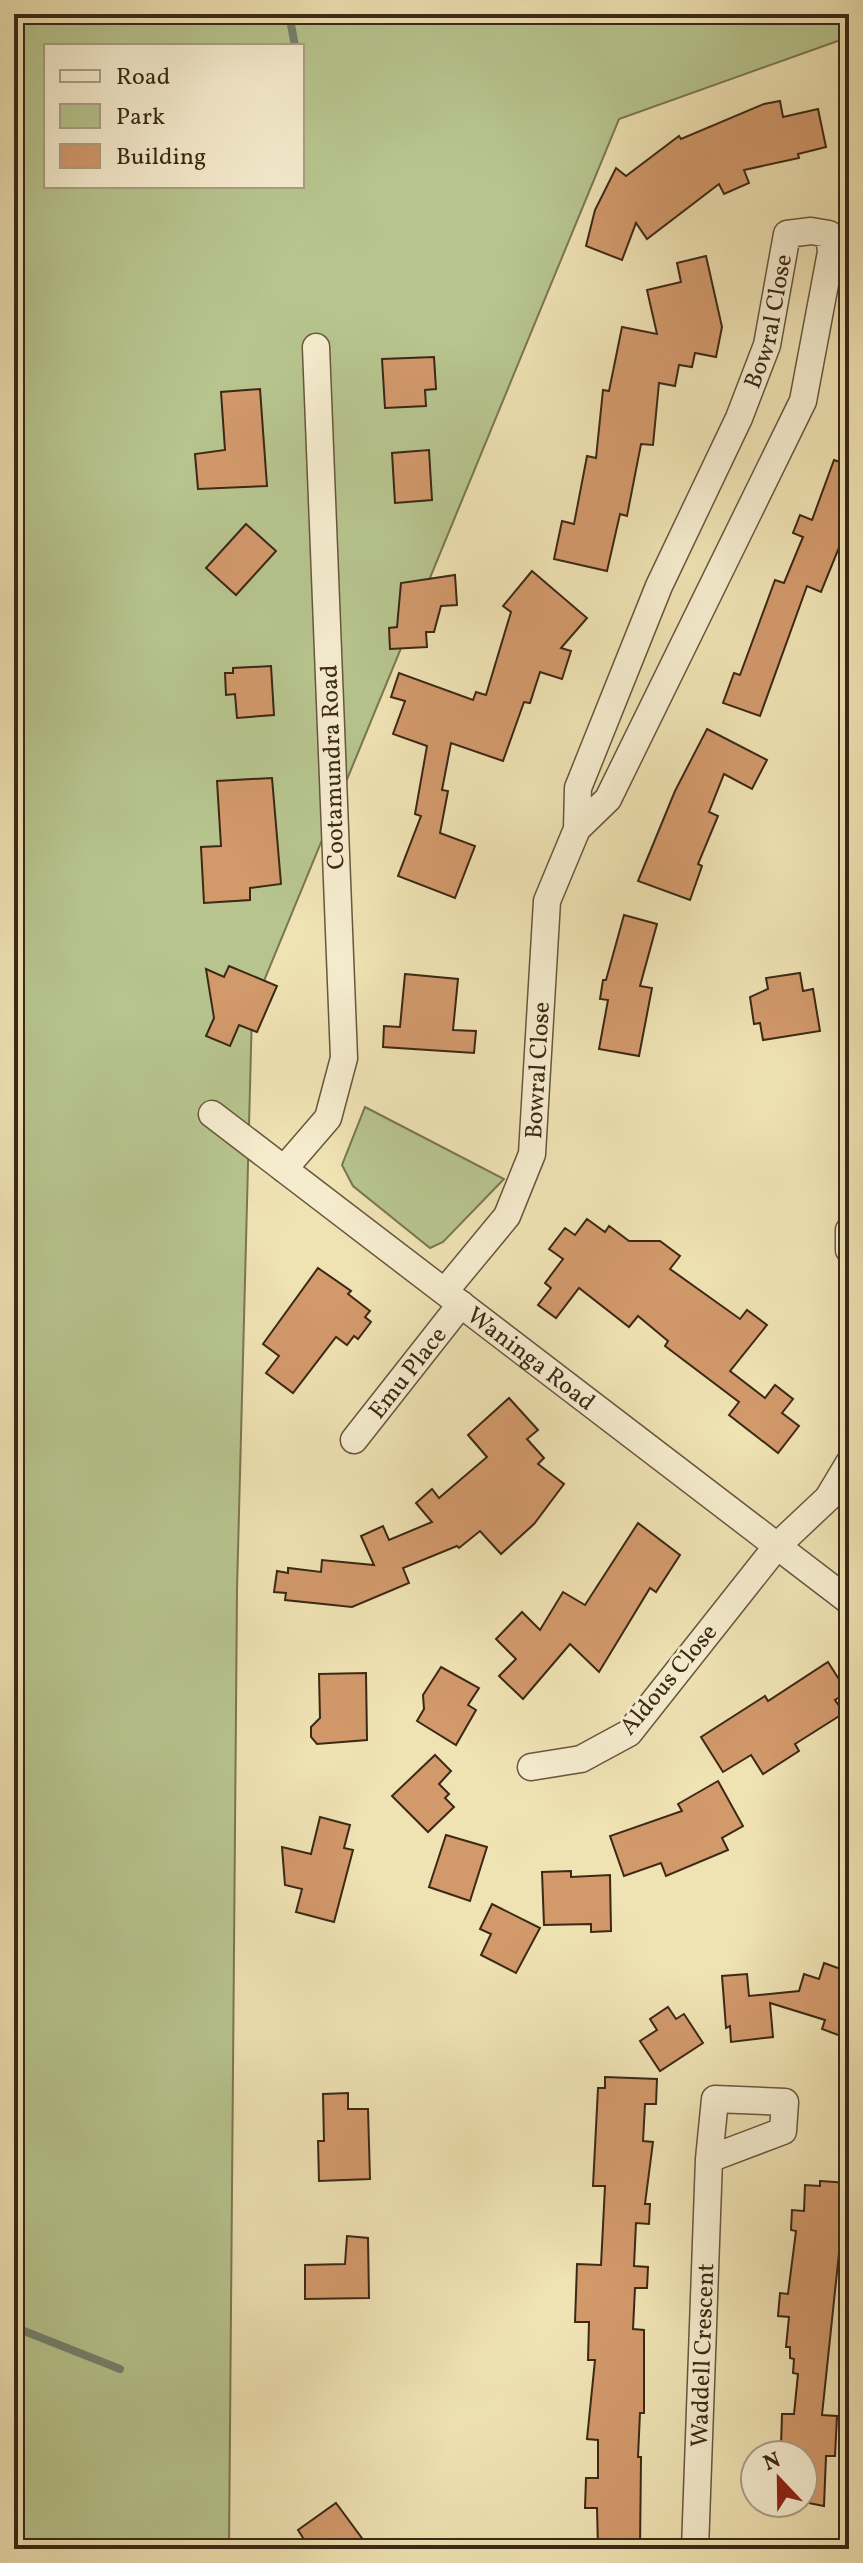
<svg xmlns="http://www.w3.org/2000/svg" width="863" height="2563" viewBox="0 0 863 2563" font-family="Vollkorn,serif">
<style>
.green{fill:#b7c48e;stroke:#7a7652;stroke-width:2;fill-rule:evenodd}
.lines{fill:none;stroke-linecap:round;stroke-linejoin:round}
.stream{stroke:#74826f;stroke-width:8}
.building{fill:#d2996b;stroke:#3c2816;stroke-width:2}
.street-casing{stroke:#69563d;stroke-width:29}
.street{stroke:#f5ecce;stroke-width:26}
.labels{text-anchor:middle;stroke-width:6;stroke-linejoin:round;paint-order:stroke}
.street-label{font-size:24px;fill:#3c2816;stroke:#f5ecce}
</style>
<rect width="100%" height="100%" fill="#efe2b3"/>
<filter id="stains"><feTurbulence type="fractalNoise" baseFrequency=".0025" numOctaves="4"/><feColorMatrix values="0 0 0 0 .2 0 0 0 0 .09 0 0 0 0 .02 0 0 0 .5 -.17"/></filter>
<radialGradient id="worn" r=".72"><stop offset=".6" stop-color="#630" stop-opacity="0"/><stop offset="1" stop-color="#630" stop-opacity=".3"/></radialGradient>
<g class="green">
<path d="M14,14H849V37L619,119L252,1010L237,1590L229,2549H14ZM46,46H302V186H46Z"/>
<polygon points="365,1107 504,1179 443,1242 430,1248 353,1186 342,1165"/>
</g>
<g class="lines">
<g class="stream">
<polyline points="289,14 295,46"/>
<polyline points="14,2327 120,2369"/>
</g>
</g>
<g class="building">
<polygon points="780,101 783,117 818,109 826,147 798,154 799,158 744,170 749,183 724,194 719,184 647,239 636,223 622,260 586,246 595,210 616,168 626,176 679,136 681,139 764,104"/>
<polygon points="706,256 722,327 716,357 695,353 692,367 679,365 675,386 659,383 653,445 641,444 627,516 620,514 607,571 554,559 562,521 574,524 587,456 596,458 603,390 609,391 622,327 657,334 647,290 681,282 677,263"/>
<polygon points="434,357 436,389 425,390 426,406 385,408 382,359"/>
<polygon points="260,389 267,486 198,489 195,454 225,450 221,392"/>
<polygon points="429,450 432,500 395,503 392,453"/>
<polygon points="834,460 849,465 849,523 821,592 807,586 760,716 723,703 734,673 740,675 775,580 784,583 803,537 793,533 800,515 812,520"/>
<polygon points="246,524 276,551 236,595 206,568"/>
<polygon points="532,571 587,618 561,648 571,651 562,679 540,672 530,703 524,702 503,761 451,743 442,790 448,791 440,833 475,846 455,898 398,876 421,816 415,814 427,746 393,734 405,701 391,697 399,673 473,700 476,692 486,695 511,612 503,606"/>
<polygon points="455,575 457,605 441,606 434,632 426,632 427,647 390,649 389,628 397,627 401,583"/>
<polygon points="271,666 274,715 237,718 235,694 226,695 225,673 233,673 233,668"/>
<polygon points="707,729 767,760 752,789 724,774 709,812 718,816 698,864 702,866 690,900 638,881 675,791"/>
<polygon points="272,778 281,884 250,888 250,900 204,903 201,847 221,846 217,781"/>
<polygon points="624,915 657,924 640,986 652,988 639,1056 599,1049 608,1000 600,999 603,980 606,980"/>
<polygon points="229,966 277,986 257,1032 239,1025 230,1046 206,1036 214,1018 206,969 224,977"/>
<polygon points="800,973 803,991 813,989 820,1031 763,1040 760,1023 754,1024 750,997 768,989 766,978"/>
<polygon points="405,974 458,979 453,1030 476,1031 474,1053 383,1047 384,1026 400,1027"/>
<polygon points="587,1219 605,1232 609,1226 629,1241 660,1241 680,1256 670,1269 740,1319 747,1310 767,1325 730,1371 765,1398 775,1385 793,1399 782,1413 799,1426 778,1453 729,1415 739,1402 665,1346 668,1341 638,1316 629,1327 579,1288 556,1318 538,1305 551,1288 545,1283 563,1259 549,1249 565,1228 575,1235"/>
<polygon points="318,1268 351,1291 348,1294 370,1311 365,1317 371,1322 358,1339 354,1336 347,1345 336,1337 293,1393 266,1373 279,1356 263,1344"/>
<polygon points="509,1398 538,1430 527,1439 544,1458 538,1464 564,1484 534,1524 501,1554 480,1531 459,1548 457,1546 403,1568 409,1583 352,1607 285,1600 286,1593 274,1592 277,1571 288,1573 288,1568 321,1572 322,1560 374,1565 361,1536 383,1526 389,1540 432,1522 416,1503 432,1489 439,1498 487,1457 468,1435"/>
<polygon points="638,1523 680,1555 656,1592 650,1588 599,1672 570,1644 523,1699 499,1676 516,1659 496,1639 522,1612 540,1630 563,1592 585,1605"/>
<polygon points="828,1662 847,1692 835,1700 844,1713 795,1744 799,1751 763,1774 751,1755 723,1772 701,1737 765,1696 768,1701"/>
<polygon points="441,1667 479,1688 468,1705 476,1710 456,1745 417,1721 424,1709 423,1695"/>
<polygon points="366,1673 367,1740 317,1744 311,1737 311,1727 320,1718 319,1674"/>
<polygon points="435,1755 451,1771 439,1784 449,1794 445,1798 454,1807 428,1832 392,1796"/>
<polygon points="718,1781 743,1826 722,1838 728,1850 666,1876 661,1863 624,1876 610,1836 682,1811 678,1804"/>
<polygon points="320,1817 350,1825 344,1848 353,1850 334,1922 296,1912 302,1889 285,1885 282,1847 311,1854"/>
<polygon points="446,1835 487,1847 470,1901 429,1887"/>
<polygon points="571,1871 571,1877 610,1875 611,1931 591,1932 591,1924 544,1925 542,1872"/>
<polygon points="492,1904 540,1928 516,1973 481,1955 491,1934 480,1929"/>
<polygon points="824,1963 849,1972 849,2039 822,2029 825,2020 770,2003 773,2037 731,2042 730,2026 726,2028 722,1976 747,1974 749,1996 799,1991 804,1974 819,1979"/>
<polygon points="668,2007 676,2019 684,2014 703,2043 660,2071 640,2041 657,2030 650,2019"/>
<polygon points="605,2077 657,2079 656,2104 645,2104 643,2141 653,2142 645,2204 650,2204 649,2224 636,2223 634,2266 648,2267 647,2288 635,2288 633,2329 644,2330 644,2413 640,2413 638,2457 641,2457 640,2549 598,2549 597,2508 585,2508 586,2478 598,2478 598,2440 587,2439 595,2360 588,2360 589,2322 575,2322 577,2264 601,2265 605,2186 593,2186 598,2088 605,2088"/>
<polygon points="348,2093 348,2109 368,2109 370,2179 319,2181 318,2141 324,2141 323,2094"/>
<polygon points="820,2181 849,2183 849,2235 841,2234 822,2415 837,2416 835,2456 826,2456 824,2506 803,2502 803,2455 794,2455 794,2447 781,2446 782,2414 794,2414 798,2374 793,2373 794,2359 790,2358 790,2347 786,2347 789,2317 778,2316 780,2293 788,2294 796,2231 791,2230 792,2210 804,2211 805,2185 820,2186"/>
<polygon points="347,2236 368,2238 369,2298 305,2299 305,2265 345,2264"/>
<polygon points="336,2503 370,2549 310,2549 298,2530"/>
</g>
<g class="lines">
<defs>
<g id="street">
<path id="s1" d="M212,1114L849,1601"/>
<polyline points="284,1169 328,1118 344,1058 316,347"/>
<polyline points="849,1230 849,1250"/>
<path id="s2" d="M445,1291L507,1216L532,1154L547,901L577,829L578,788L659,586L739,418L767,345L787,234L811,231L829,234L831,252L803,401L608,799L577,829"/>
<path id="s3" d="M354,1440L461,1304"/>
<polyline points="531,1767 581,1759 629,1733 777,1546 828,1498 849,1463"/>
<path id="s4" d="M695,2549L709,2159L715,2099L785,2102L783,2131L709,2159"/>
</g>
</defs>
<use href="#street" class="street-casing"/>
<use href="#street" class="street"/>
</g>
<g class="labels">
<g class="street-label">
<text dy="8" stroke="none"><textPath href="#s2" startOffset="1042">Bowral Close</textPath></text>
<text transform="translate(332 767) rotate(-92)" y="8">Cootamundra Road</text>
<text dy="8" stroke="none"><textPath href="#s2" startOffset="248">Bowral Close</textPath></text>
<text dy="8" stroke="none"><textPath href="#s1" startOffset="402">Waninga Road</textPath></text>
<text dy="8" stroke="none"><textPath href="#s3" startOffset="86">Emu Place</textPath></text>
<text transform="translate(668 1679) rotate(-50)" y="8">Aldous Close</text>
<text dy="8" stroke="none"><textPath href="#s4" startOffset="194">Waddell Crescent</textPath></text>
</g>
</g>
<rect width="863" height="2563" fill="none" stroke="#efe2b3" stroke-width="48"/>
<rect x="16" y="16" width="831" height="2531" fill="none" stroke="#3c2816" stroke-width="4"/>
<rect x="24" y="24" width="815" height="2515" fill="none" stroke="#3c2816" stroke-width="2"/>
<rect x="44" y="44" width="260" height="144" fill="#f5ecce" stroke="#ab9e84" stroke-width="2"/>
<rect x="60" y="70" width="40" height="12" fill="#f5ecce" stroke="#ab9e84" stroke-width="2"/>
<text x="116" y="84" font-size="24" fill="#3c2816">Road</text>
<rect x="60" y="104" width="40" height="24" fill="#b7c48e" stroke="#ab9e84" stroke-width="2"/>
<text x="116" y="124" font-size="24" fill="#3c2816">Park</text>
<rect x="60" y="144" width="40" height="24" fill="#d2996b" stroke="#ab9e84" stroke-width="2"/>
<text x="116" y="164" font-size="24" fill="#3c2816">Building</text>
<g transform="translate(779 2479) rotate(338)"><circle r="38" fill="#f5ecce" stroke="#ab9e84" stroke-width="2"/>
<path d="M0-6L14 30L0 20L-14 30Z" fill="#8f2418"/>
<text y="-12" font-size="22" font-weight="bold" text-anchor="middle" fill="#3c2816">N</text>
</g>
<rect width="100%" height="100%" filter="url(#stains)"/>
<rect width="100%" height="100%" fill="url(#worn)"/>
</svg>
